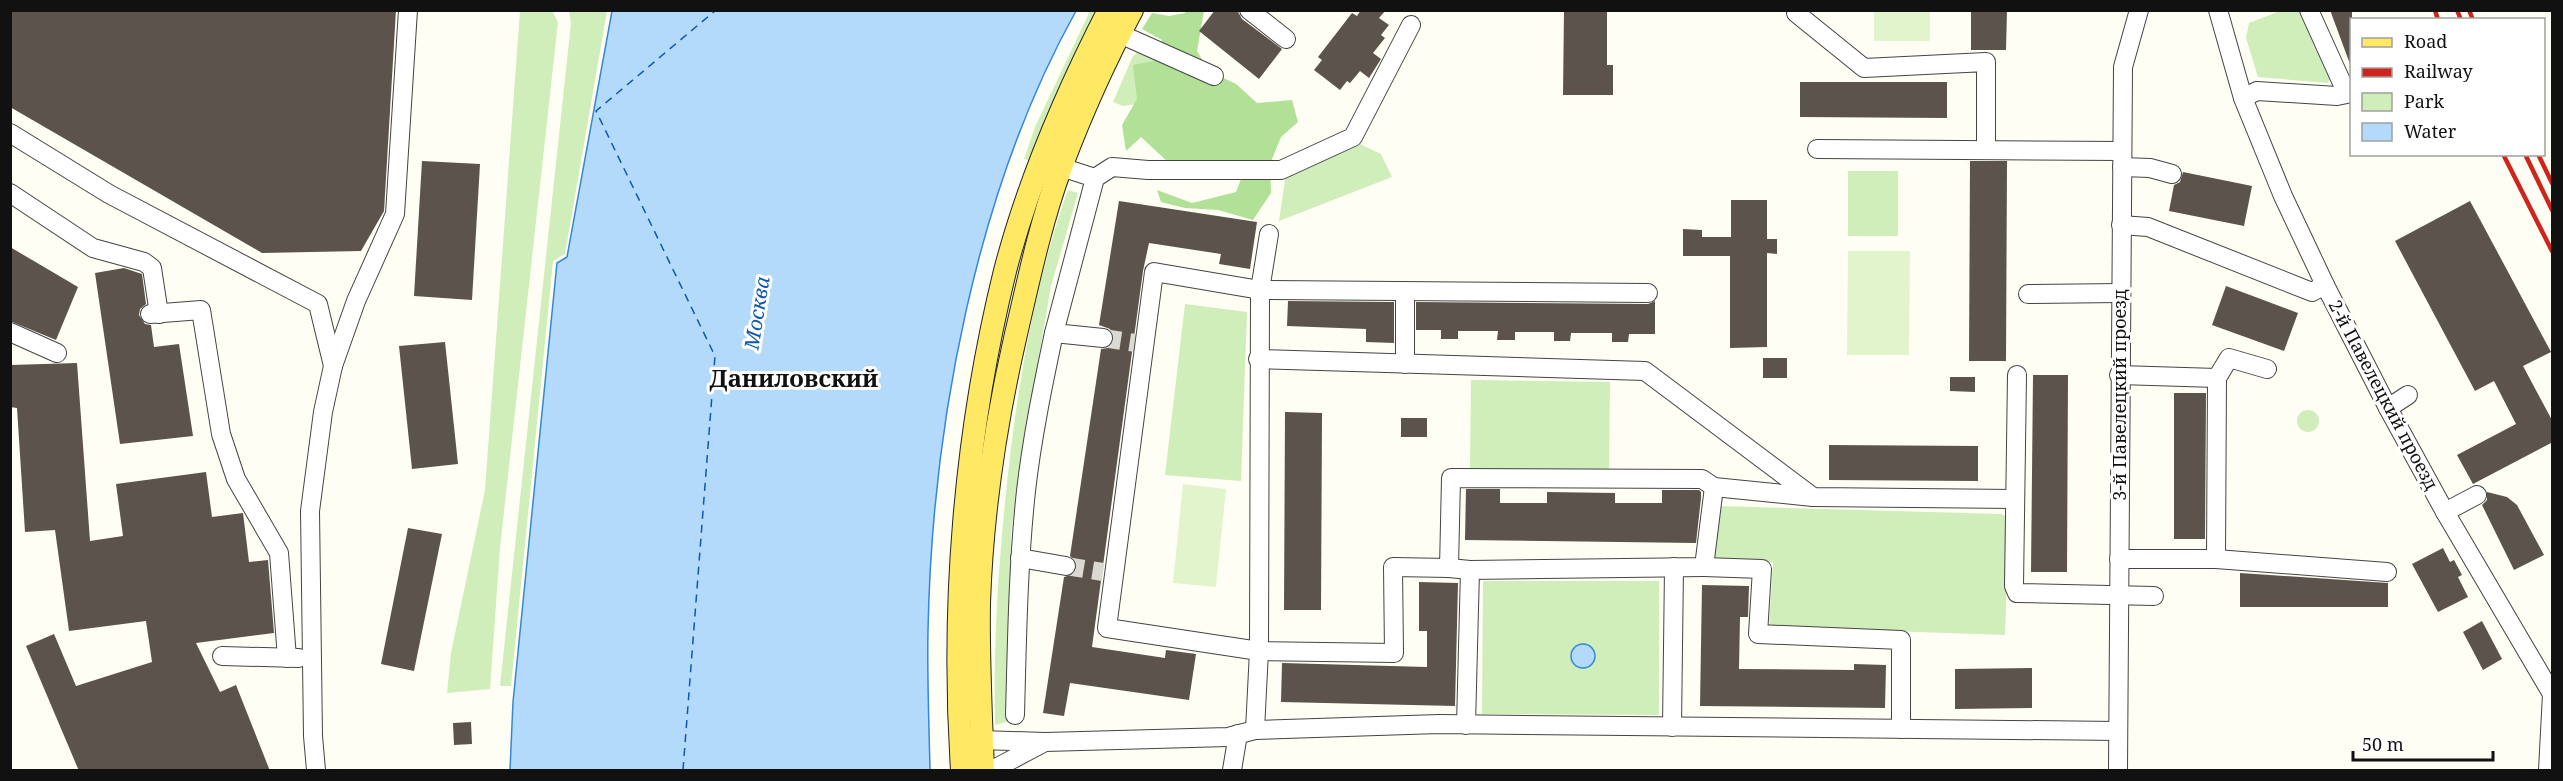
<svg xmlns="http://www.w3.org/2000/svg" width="2563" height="781" viewBox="0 0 2563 781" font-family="'Noto Serif',serif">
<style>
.green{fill:#cfeeb9}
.forest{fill:#b1e097}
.pitch{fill:#e2f4cc}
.water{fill:#b4dafb;stroke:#3487d9;stroke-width:1.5}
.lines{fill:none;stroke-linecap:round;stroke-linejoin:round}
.ferry{stroke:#0d58b0;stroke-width:1.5;stroke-dasharray:8 6;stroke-linecap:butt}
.building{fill:#5b534c}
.minor-tunnel{stroke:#dbdad2;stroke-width:18;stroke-dasharray:18 9;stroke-linecap:butt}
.minor-casing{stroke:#444;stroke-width:20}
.major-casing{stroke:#222;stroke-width:24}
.minor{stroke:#fff;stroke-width:18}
.major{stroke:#ffe964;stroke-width:22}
.rail{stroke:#cf241b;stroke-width:4.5}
.labels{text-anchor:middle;stroke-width:6;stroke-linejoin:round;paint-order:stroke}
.street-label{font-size:18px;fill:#111;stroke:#fff}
.water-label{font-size:20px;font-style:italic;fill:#0d58b0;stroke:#fff}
.district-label{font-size:24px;font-weight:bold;fill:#111;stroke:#fff}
</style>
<rect width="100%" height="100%" fill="#fffef4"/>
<g class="green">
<polygon points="520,11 552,11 558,22 500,548 490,689 447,693 451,653 485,490"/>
<polygon points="569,11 607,11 565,254 553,261 511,686 500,686 571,23"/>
<polygon points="1090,11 1098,11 1032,161 1024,159 1035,127"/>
<polygon points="2280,11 2303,11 2332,75 2328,83 2258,77 2246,38 2249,23"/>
<polygon points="1139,51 1157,56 1136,104 1123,106 1113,102 1133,56"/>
<polygon points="1360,144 1381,154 1392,177 1279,221 1286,173"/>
<rect x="1848" y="171" width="50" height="65"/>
<path d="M1068,190L1078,193L1051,286L1018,479L1011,534L1008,655L1010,721L995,725C993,632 1000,540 1011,448C1022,360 1038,274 1068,190Z"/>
<polygon points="1185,304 1247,312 1241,481 1165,475"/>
<polygon points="1471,380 1610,382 1609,470 1470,469"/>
<circle cx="2308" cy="421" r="11"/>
<polygon points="1716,506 2001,514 2009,518 2005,635 1769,627 1773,562 1714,560"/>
<polygon points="1483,581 1659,581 1659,715 1482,714"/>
</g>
<polygon class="forest" points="1185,10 1204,11 1197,51 1209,71 1236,84 1257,103 1292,100 1298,122 1281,137 1270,164 1271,193 1253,220 1218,210 1185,208 1161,202 1157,190 1192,203 1236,192 1243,174 1222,170 1196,160 1169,163 1141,137 1126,151 1122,125 1137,99 1133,65 1154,61 1162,40 1142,29 1152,13 1169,16 1185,13"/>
<g class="pitch">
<rect x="1874" y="11" width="56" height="30"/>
<polygon points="1848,251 1910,251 1909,355 1847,355"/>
<polygon points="1183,484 1226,489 1216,587 1173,583"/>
</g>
<g class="water">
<path d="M612,11H1076C976,190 932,426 928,630C927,677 929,724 930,770H510L513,702L557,263L567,257Z"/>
<circle cx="1583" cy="656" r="12"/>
</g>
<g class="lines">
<polyline class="ferry" points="683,770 715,356 596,111 716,10"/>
</g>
<g class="building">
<polygon points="10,10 396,10 384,211 361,251 262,253 10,107"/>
<polygon points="1215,10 1237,10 1242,19 1282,49 1259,79 1199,31"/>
<polygon points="1361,10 1386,10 1379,18 1389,25 1381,35 1385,38 1373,53 1381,59 1369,78 1360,71 1350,83 1347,81 1340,90 1314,70 1322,60 1318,57 1352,13 1357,16"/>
<polygon points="1564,10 1607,10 1607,65 1613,65 1613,95 1563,95"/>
<polygon points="1971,10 2007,10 2006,50 1971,50"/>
<polygon points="2330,10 2352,10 2352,64 2350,64"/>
<polygon points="1800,82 1947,82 1947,118 1800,117"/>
<polygon points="422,161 480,164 472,300 414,296"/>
<polygon points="1970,161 2007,161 2006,361 1969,361"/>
<polygon points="2183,172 2252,186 2244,226 2169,211 2174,185 2180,182"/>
<polygon points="1731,200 1767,200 1767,239 1777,239 1777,254 1767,253 1767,347 1730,348 1730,256 1683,256 1683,229 1702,230 1702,237 1731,237"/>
<polygon points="1119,201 1257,222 1250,269 1219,264 1221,254 1149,243 1143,271 1092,647 1165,658 1166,650 1196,654 1189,700 1070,683 1064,716 1043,713 1064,577 1074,574 1077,567 1076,562 1070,556 1101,349 1108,348 1114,340 1110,329 1099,325"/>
<polygon points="2470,201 2551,352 2523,366 2553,422 2553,442 2473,484 2457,455 2516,424 2494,381 2475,391 2395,241"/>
<polygon points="10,247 78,287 56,340 10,321"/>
<polygon points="124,268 142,274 146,304 140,309 139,315 145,324 151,325 154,347 179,344 193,436 120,444 95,273"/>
<polygon points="2226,286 2298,313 2284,351 2212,325"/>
<polygon points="1288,301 1394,302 1394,343 1366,342 1366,329 1287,326"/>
<polygon points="1655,301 1655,334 1629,334 1628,342 1612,342 1612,333 1571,333 1570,341 1554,341 1554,332 1515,332 1515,340 1497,340 1498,331 1458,331 1458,339 1441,339 1441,330 1416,330 1416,302 1648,304"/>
<polygon points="445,342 458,464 412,469 399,346"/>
<rect x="1763" y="358" width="24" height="20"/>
<polygon points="77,363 90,541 123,536 116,484 206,472 212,517 243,513 249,562 268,560 274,633 196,643 220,692 236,685 270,771 79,771 26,646 54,634 76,686 152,662 146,621 69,631 55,530 25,532 17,408 10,407 10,365"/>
<polygon points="2033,375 2068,375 2067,572 2031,572"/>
<polygon points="1950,377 1975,377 1975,392 1950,391"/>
<polygon points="2174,393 2206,393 2205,539 2174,539"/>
<polygon points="1285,412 1322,413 1321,610 1284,610"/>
<rect x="1401" y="418" width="26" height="19"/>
<polygon points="1829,445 1978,446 1978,481 1829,480"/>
<polygon points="1466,489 1500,489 1500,503 1547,503 1547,492 1615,493 1615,503 1662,503 1662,490 1699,490 1701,492 1701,498 1696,543 1465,540"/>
<polygon points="2487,492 2507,497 2517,505 2544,555 2514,570 2482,505 2487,500"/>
<polygon points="408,528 442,534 414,671 381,664"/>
<polygon points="2443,548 2450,562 2454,560 2462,575 2458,577 2468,597 2438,612 2412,564"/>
<polygon points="2240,573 2388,583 2388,607 2240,607"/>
<polygon points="1419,582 1458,583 1455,706 1281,702 1282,663 1427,667 1427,631 1419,631"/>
<polygon points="1702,585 1749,586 1748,617 1740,617 1739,669 1854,670 1854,664 1886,665 1885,708 1700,706"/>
<polygon points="2482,621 2502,659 2483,670 2463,632"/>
<polygon points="2032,668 2032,708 1955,709 1955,669"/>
<polygon points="471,722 472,744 454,745 453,723"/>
</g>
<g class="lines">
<g class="minor-tunnel">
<polyline points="1103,338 1142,344"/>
<polyline points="1066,566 1103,572"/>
</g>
<defs>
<g id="minor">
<polyline points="1249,10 1286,39"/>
<polyline points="2218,10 2243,98 2283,196 2325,285 2388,408 2445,512 2552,694 2548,770"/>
<polyline points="1796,13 1864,68 1986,62 1986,150"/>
<polyline points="1120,34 1214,76"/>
<polyline points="2243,98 2257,91 2337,96 2347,94 2309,10"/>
<polyline points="10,133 109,194 318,304 333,366"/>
<polyline points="1817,149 2122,151"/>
<polyline points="1061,167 1095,178"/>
<polyline points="2122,167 2150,168 2172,174"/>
<polyline points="10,193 93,248 144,262 152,268 159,314"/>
<polyline points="2121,225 2148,227 2312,292 2325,285"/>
<polyline points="1648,293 1260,290 1154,272 1107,628 1259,651 1394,653 1393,567 1449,568 1451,478 1702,479 1714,487 1813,497"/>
<polyline points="2028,294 2120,293"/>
<polyline points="150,314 201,310 221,434 236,479 279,553 287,658"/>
<polyline points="10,332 57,353"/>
<polyline points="1103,338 1054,333 1095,178 1112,167 1148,170 1281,170 1353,137 1411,25"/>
<polyline points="1258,359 1645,371 1813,497 2014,499"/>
<polyline points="1405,364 1405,291"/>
<polyline points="2017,375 2014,586 2017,593 2154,596"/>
<polyline points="2119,375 2217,378"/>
<polyline points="2388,408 2408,395"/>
<polyline points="2445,512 2477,495"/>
<polyline points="1020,558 1066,566"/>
<polyline points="2119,559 2216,559 2217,378 2229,358 2267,369"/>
<polyline points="2216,559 2387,572"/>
<polyline points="1704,567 1762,569 1758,634 1901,640 1901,729"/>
<polyline points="1449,568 1470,570 1704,567 1714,487"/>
<polyline points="222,656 299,658"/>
<path d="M1015,715C1017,640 1018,565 1026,491C1032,438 1043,385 1054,333"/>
<polyline points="1466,725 1470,570"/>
<polyline points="1672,727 1674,567"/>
<polyline points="1255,730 1259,651 1260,290 1269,234"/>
<polyline points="981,740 1045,742 1228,737 1255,730 1439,724 2118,731"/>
<polyline points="316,770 313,736 310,511 323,412 333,366 356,301 395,214 408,10"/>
<polyline points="992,770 1045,742"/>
<polyline points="1232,770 1238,734"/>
<polyline points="2118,770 2123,67 2139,10"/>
</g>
<g id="major">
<path d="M962,770C951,604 965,433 1005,271C1028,182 1067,92 1109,10"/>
<path d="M983,770C981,715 978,659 979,603C982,513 996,421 1016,334C1029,278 1041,221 1061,167C1081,114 1105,60 1132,10"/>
</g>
</defs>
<use href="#minor" class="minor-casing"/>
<use href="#major" class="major-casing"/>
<use href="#minor" class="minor"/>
<use href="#major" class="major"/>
<g class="rail">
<polyline points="2435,10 2438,20"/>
<polyline points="2457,10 2461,20"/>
<polyline points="2469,10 2473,20"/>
<polyline points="2503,154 2552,251"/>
<polyline points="2525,154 2552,210"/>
<polyline points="2538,154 2552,183"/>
</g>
</g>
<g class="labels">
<g class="street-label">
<text transform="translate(2120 395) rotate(-90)" y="6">3-й Павелецкий проезд</text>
<text transform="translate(2383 395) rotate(62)" y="6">2-й Павелецкий проезд</text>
</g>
<g class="water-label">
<text transform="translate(757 313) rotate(-81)" y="7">Москва</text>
</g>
<g class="district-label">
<text x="794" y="387">Даниловский</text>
</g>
</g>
<rect width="2563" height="781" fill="none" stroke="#111111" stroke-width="24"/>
<rect x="2350" y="18" width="195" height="138" fill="#ffffff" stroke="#a0a0a0" stroke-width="1.5"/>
<rect x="2362" y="38" width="30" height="9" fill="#ffe964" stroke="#a0a0a0" stroke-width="1.5"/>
<text x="2404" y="48" font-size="18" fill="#111111">Road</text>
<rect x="2362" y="68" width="30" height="9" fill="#cf241b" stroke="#a0a0a0" stroke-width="1.5"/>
<text x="2404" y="78" font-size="18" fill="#111111">Railway</text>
<rect x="2362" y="93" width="30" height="18" fill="#cfeeb9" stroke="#a0a0a0" stroke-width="1.5"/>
<text x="2404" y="108" font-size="18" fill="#111111">Park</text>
<rect x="2362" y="123" width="30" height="18" fill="#b4dafb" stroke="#a0a0a0" stroke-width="1.5"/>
<text x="2404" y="138" font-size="18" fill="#111111">Water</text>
<path d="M2353 751v9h140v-9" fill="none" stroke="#111111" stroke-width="3"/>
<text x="2362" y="751" font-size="18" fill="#111111" stroke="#ffffff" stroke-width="4.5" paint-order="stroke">50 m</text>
</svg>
